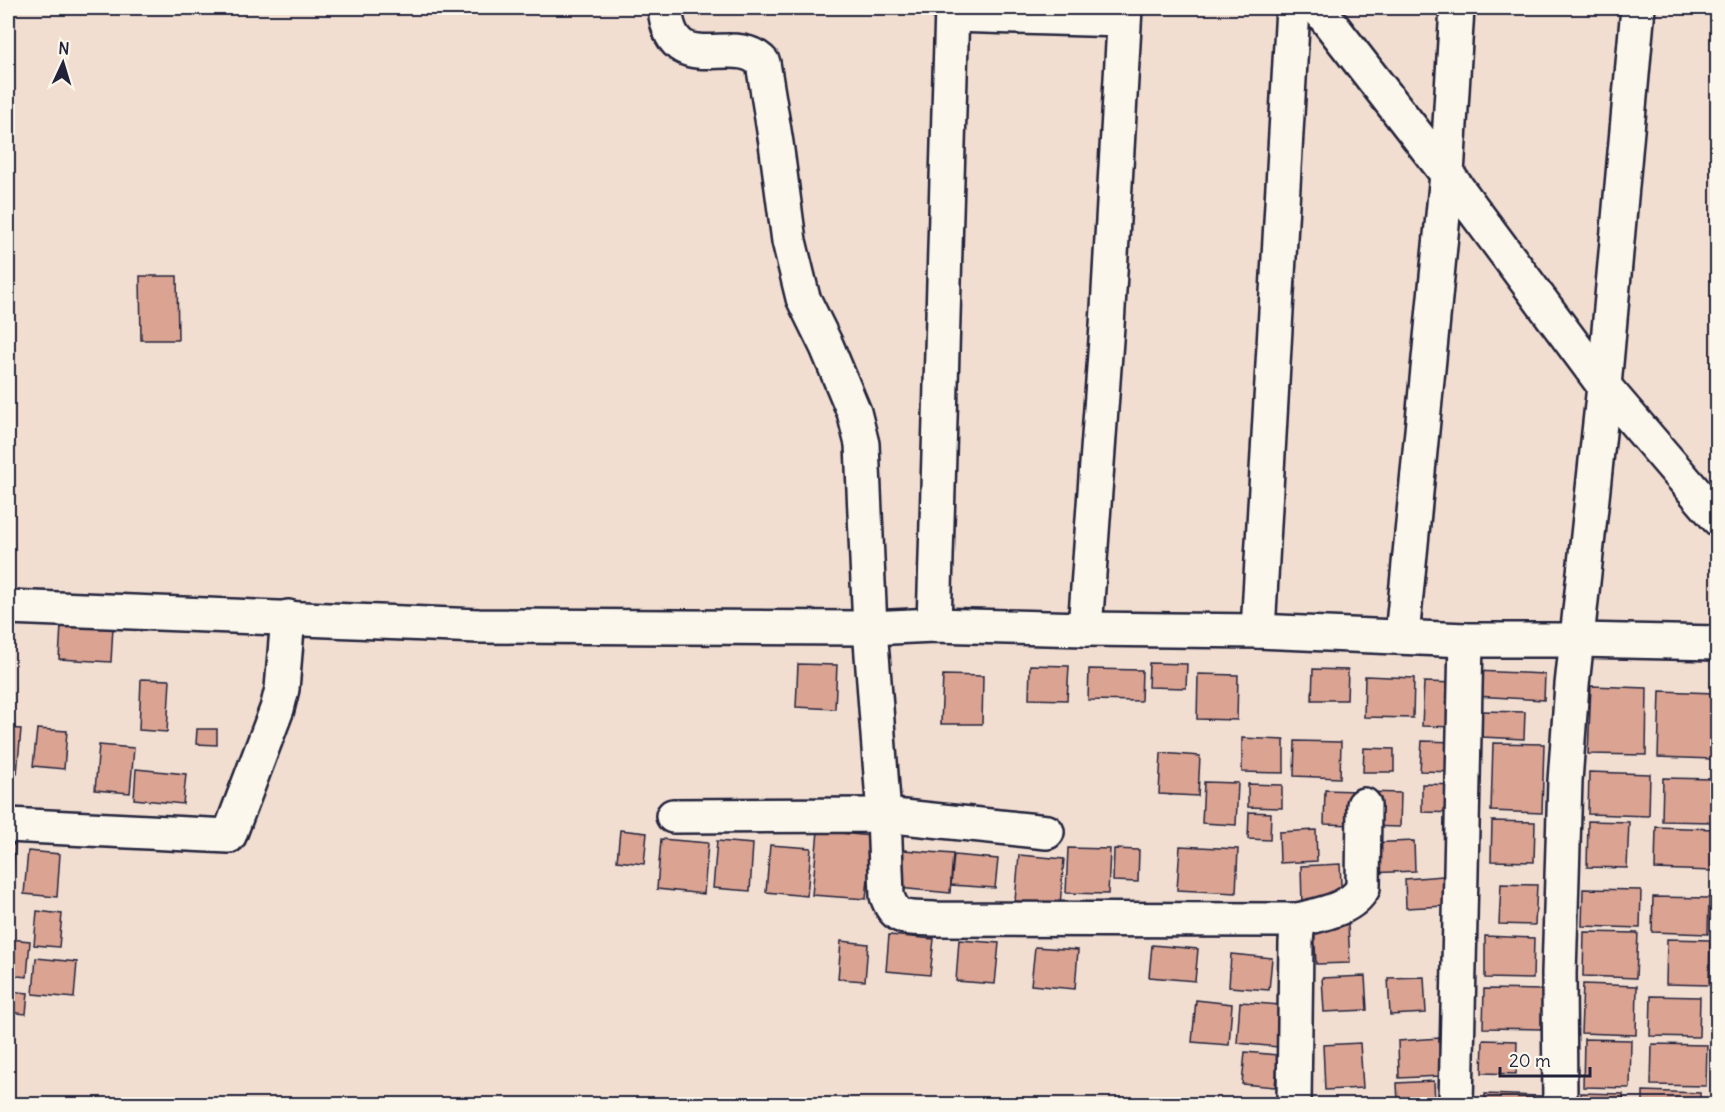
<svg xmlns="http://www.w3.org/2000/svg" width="1725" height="1112" viewBox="0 0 1725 1112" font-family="Delius,sans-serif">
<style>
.building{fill:#daa392;stroke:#22223b;stroke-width:1.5}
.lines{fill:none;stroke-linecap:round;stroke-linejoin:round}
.minor-casing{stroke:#22223b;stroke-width:38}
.tertiary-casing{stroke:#22223b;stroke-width:38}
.minor{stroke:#fbf7ec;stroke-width:33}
.tertiary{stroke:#fbf7ec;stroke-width:33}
</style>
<rect width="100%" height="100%" fill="#f1ded1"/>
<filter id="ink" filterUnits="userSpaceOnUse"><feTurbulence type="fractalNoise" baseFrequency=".0167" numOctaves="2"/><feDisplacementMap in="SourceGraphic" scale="12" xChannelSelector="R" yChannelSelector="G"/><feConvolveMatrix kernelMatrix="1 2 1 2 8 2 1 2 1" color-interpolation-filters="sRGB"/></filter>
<g filter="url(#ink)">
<g class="building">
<polygon points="140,276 177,276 178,340 141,340"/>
<polygon points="61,625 113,627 111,662 59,659"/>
<polygon points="1149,663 1187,664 1186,688 1148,687"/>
<polygon points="798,664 837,665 835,709 796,707"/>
<polygon points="1030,665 1069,666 1067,700 1029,699"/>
<polygon points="1089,669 1142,670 1141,701 1088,700"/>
<polygon points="1313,669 1348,670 1347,700 1312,700"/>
<polygon points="1475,671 1545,674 1544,700 1474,696"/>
<polygon points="1198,674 1238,675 1237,720 1197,719"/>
<polygon points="943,675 983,676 982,724 941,724"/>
<polygon points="1365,676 1414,678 1413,718 1364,717"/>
<polygon points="141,679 170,680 167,732 139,730"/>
<polygon points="1424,682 1458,683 1457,727 1422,726"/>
<polygon points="1591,686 1647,688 1646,755 1588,754"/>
<polygon points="1660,691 1714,693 1712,759 1658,757"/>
<polygon points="1482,711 1525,712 1524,739 1481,737"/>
<polygon points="8,728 21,729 17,774 8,774"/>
<polygon points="37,729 67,731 64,769 33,766"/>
<polygon points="197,729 217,729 217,745 196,744"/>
<polygon points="1242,738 1284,740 1284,773 1242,772"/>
<polygon points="1295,741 1341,742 1340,778 1294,776"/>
<polygon points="1422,741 1457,742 1456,772 1420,771"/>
<polygon points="1493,743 1544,744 1542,813 1491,811"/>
<polygon points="99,745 134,748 130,793 95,790"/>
<polygon points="1364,748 1394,749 1394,772 1363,772"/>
<polygon points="1161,753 1200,756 1198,796 1159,794"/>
<polygon points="136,769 186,774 183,804 134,799"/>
<polygon points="1589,772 1650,774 1649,816 1588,814"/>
<polygon points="1663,778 1715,779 1713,822 1662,821"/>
<polygon points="1204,782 1238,783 1236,825 1202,823"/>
<polygon points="1248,784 1282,785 1282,808 1248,807"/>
<polygon points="1422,784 1461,785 1461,813 1422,812"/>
<polygon points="1325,790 1356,791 1356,825 1324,824"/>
<polygon points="1365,792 1401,793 1400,827 1365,826"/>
<polygon points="1249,812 1271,813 1270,840 1248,839"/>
<polygon points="1492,821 1535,822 1534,862 1491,861"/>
<polygon points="1588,821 1629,822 1627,868 1587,867"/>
<polygon points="1656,827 1715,829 1713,871 1655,869"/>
<polygon points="620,830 647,833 644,864 617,861"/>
<polygon points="1316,830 1317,861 1280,863 1279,832"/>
<polygon points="818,831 872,836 866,899 812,895"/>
<polygon points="661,839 708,843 704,894 657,889"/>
<polygon points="717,841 753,844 750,891 713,888"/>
<polygon points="1414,841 1415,871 1369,873 1367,843"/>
<polygon points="8,844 15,845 12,880 8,879"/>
<polygon points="770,845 811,848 807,896 766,892"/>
<polygon points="1180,846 1238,849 1236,893 1177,890"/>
<polygon points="1068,848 1110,849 1108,894 1066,893"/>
<polygon points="891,849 953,854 950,893 888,887"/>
<polygon points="1114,849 1139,850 1138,882 1113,881"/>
<polygon points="28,851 60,854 57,897 24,894"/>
<polygon points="954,855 998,859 995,888 951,885"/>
<polygon points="1019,855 1064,859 1060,905 1015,901"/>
<polygon points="1340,864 1342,903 1302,905 1301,866"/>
<polygon points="1443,876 1445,906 1406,908 1405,879"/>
<polygon points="1501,884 1537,885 1535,925 1499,924"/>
<polygon points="1583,889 1641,890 1640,928 1582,926"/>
<polygon points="1653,897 1709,898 1708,934 1652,932"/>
<polygon points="37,911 62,914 59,947 34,945"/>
<polygon points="1348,924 1350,963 1316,964 1314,925"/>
<polygon points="1584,932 1638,933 1636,978 1583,976"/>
<polygon points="889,935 934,939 930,975 886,971"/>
<polygon points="1485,936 1534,938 1533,979 1485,978"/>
<polygon points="9,939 30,941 27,977 8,975"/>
<polygon points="1667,939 1710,940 1709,985 1666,984"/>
<polygon points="959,940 999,943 995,984 956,981"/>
<polygon points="841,941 868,944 865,981 838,979"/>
<polygon points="1152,945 1198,949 1195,981 1149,977"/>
<polygon points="1035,947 1078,950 1075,989 1031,985"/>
<polygon points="1231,954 1272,958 1269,990 1229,987"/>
<polygon points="36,958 77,962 74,998 33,994"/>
<polygon points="1365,976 1367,1010 1324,1012 1322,978"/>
<polygon points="1424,977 1426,1013 1390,1015 1388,978"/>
<polygon points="1583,984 1637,986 1636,1035 1581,1033"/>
<polygon points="1484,989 1542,990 1541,1029 1483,1028"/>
<polygon points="8,991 28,993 26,1014 8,1012"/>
<polygon points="1651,996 1700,997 1699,1037 1650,1036"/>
<polygon points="1196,1000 1232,1004 1229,1045 1192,1042"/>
<polygon points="1240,1002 1281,1005 1278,1047 1237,1043"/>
<polygon points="1439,1038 1441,1076 1399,1078 1398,1041"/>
<polygon points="1584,1039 1631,1040 1630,1088 1583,1087"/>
<polygon points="1483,1040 1517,1041 1516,1074 1482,1073"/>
<polygon points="1360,1043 1363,1088 1325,1090 1323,1045"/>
<polygon points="1652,1044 1707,1045 1706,1086 1651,1085"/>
<polygon points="1245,1052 1278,1055 1275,1087 1242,1084"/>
<polygon points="1434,1081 1435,1104 1398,1104 1397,1083"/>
<polygon points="1643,1091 1700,1093 1700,1104 1643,1104"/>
<polygon points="1581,1093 1623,1094 1623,1104 1580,1104"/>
<polygon points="1485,1094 1540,1096 1540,1104 1485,1104"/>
</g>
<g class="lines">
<defs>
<g id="minor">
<path d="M665,8C672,84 734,30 763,63L776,143L789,241L803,298L827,347L854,412L862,444L870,628L884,815L887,896C896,923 910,917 934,919L1298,920C1320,914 1351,910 1363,888L1364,805"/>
<polyline points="1318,8 1447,174 1604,386 1718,519"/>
<polyline points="952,15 1123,20"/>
<polyline points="934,625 952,8"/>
<polyline points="1085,629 1107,326 1125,8"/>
<polyline points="1258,631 1293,8"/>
<polyline points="1402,636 1447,174 1457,8"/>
<polyline points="673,816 884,815 1047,832"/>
<polyline points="8,825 229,836 277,709 282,689 288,617"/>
<polyline points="1294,1104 1296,942 1298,920"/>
<polyline points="1456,1104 1466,640"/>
<polyline points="1560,1104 1559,973 1565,781 1572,685 1604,386 1638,8"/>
</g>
<polyline id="tertiary" points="8,607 479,626 870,628 934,625 1085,629 1258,631 1466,640 1578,640 1718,643"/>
</defs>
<use href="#minor" class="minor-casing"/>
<use href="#tertiary" class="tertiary-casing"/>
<use href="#minor" class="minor"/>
<use href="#tertiary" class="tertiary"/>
</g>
</g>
<rect width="1725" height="1112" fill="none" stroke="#fbf7ec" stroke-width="30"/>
<rect x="15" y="15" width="1695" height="1082" fill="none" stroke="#22223b" stroke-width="2" filter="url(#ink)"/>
<g transform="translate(63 63) rotate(4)" stroke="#fbf7ec" stroke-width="4.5" paint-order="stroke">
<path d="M0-4.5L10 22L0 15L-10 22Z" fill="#22223b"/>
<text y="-9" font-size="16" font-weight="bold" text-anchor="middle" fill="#22223b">N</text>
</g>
<path d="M1500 1067v9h90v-9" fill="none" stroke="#22223b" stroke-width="3"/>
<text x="1509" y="1067" font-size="18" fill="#22223b" stroke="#fbf7ec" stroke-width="4.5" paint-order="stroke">20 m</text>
</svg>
